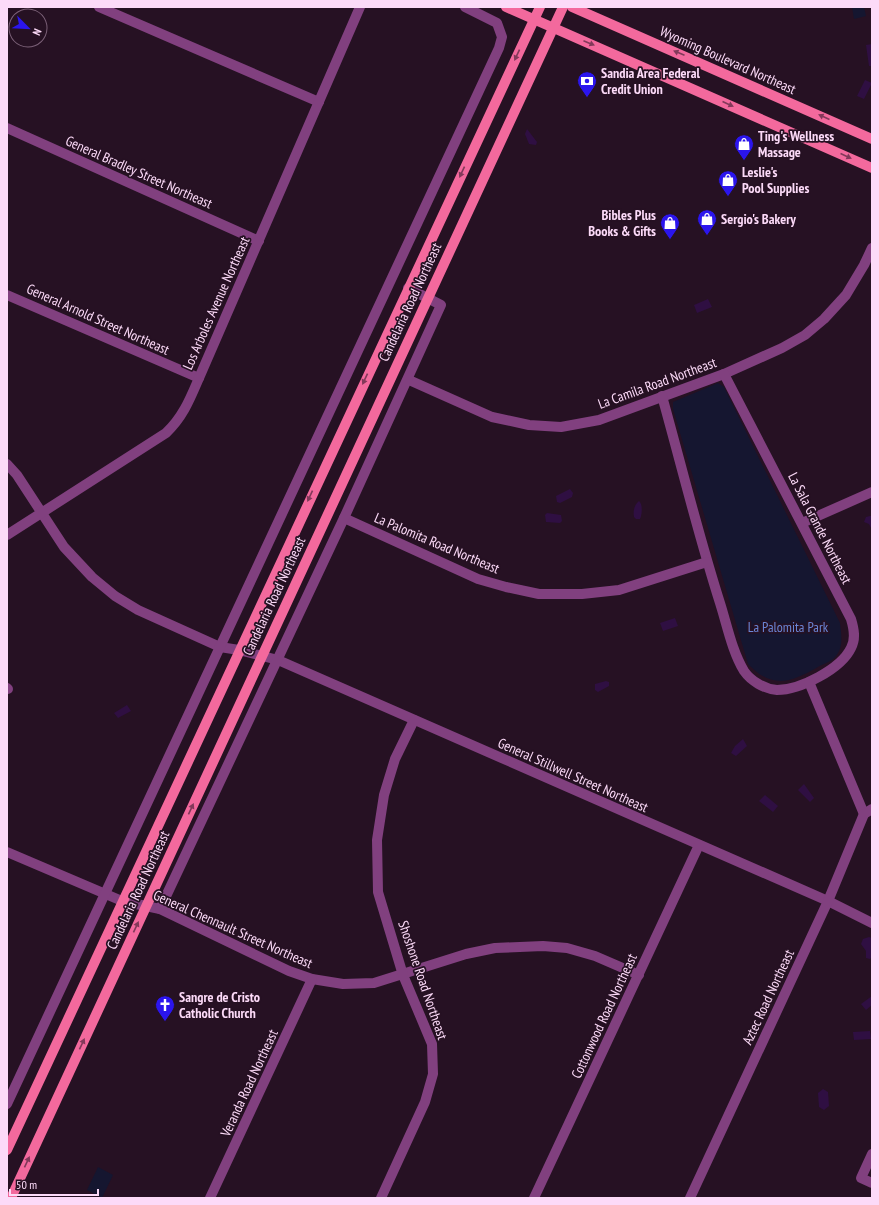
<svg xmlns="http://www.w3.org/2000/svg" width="879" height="1205" viewBox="0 0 879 1205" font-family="'PT Sans Narrow',sans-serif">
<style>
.green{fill:#151630}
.water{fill:#2f0f42}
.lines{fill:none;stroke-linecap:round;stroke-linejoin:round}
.minor{stroke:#81407f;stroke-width:10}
.major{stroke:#f3699d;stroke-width:10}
.oneway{fill:#82395a}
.labels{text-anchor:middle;stroke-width:3.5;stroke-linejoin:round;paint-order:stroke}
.street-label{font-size:14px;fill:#fcdaf8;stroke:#261123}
.poi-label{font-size:14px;font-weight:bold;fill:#fcdaf8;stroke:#261123;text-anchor:start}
.park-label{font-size:14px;fill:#6a86d7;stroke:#261123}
</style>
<rect width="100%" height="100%" fill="#261123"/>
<g class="green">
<polygon points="852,7 864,7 866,16 854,19"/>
<path d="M718,383L724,387L840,623C841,633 844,647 836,656C833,661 823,664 818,667C790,683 772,689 748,664L673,409V402Z"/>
<polygon points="98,1167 113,1175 102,1198 87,1190"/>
</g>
<g class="water">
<polygon points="872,44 872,66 869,66 866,45"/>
<polygon points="865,80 872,83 864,99 857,96"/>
<polygon points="527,129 537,142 536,145 529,144 525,134"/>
<polygon points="708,299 712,307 697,313 694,305"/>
<polygon points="570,489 573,493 572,497 560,503 557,502 556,496"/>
<path d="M639,501C643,504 642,515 640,519H636L634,517C633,511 634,505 639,501Z"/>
<polygon points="547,513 561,515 562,521 560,523 546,522 545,515"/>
<polygon points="870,516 872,516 872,530 869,524 864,522 866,517"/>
<polygon points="675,618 678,626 663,631 660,623"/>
<polygon points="606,681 609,682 609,686 598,692 595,690 595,684"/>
<polygon points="127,705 131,711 118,718 114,713"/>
<polygon points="743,739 747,746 736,756 731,753 735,746"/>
<polygon points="804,784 814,798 810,802 798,790"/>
<polygon points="765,795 778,806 773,812 759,801"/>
<polygon points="869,937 872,938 872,957 870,959 866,958 866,951 861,944 863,939"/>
<polygon points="872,996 872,1005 866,1010 861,1004"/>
<polygon points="870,1031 871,1039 854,1040 853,1032"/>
<polygon points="823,1089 828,1092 829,1106 824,1110 819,1107 818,1093"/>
</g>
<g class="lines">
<g class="minor">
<polyline points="99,7 319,102"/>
<polyline points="7,128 259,241"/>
<polyline points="7,295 199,378"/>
<polyline points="409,380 492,417 529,425 561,427 599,420 724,374 782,348 805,335 824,319 846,295 864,265 872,248"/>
<path d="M662,396C681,464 698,534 720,603C727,625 732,651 744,671C751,681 764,689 777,690C800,690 841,669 851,648C856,639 854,629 851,619L724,374"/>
<polyline points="7,464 17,475 64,547 92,577 115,596 138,610 220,647 239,650 278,660 828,901 872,923"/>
<polyline points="344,518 478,579 506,587 539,594 582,594 619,590 707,562"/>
<polyline points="802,523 872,492"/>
<path d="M7,535L166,433C183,417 190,399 199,378L360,7"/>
<polyline points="809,682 864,814"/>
<polyline points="7,688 8,689"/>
<polyline points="7,852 122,901 160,909 289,971 312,979 343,984 374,983 466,954 495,948 543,946 567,948 595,956 639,975"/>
<polyline points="160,909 344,518 441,305 408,288"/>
<polyline points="7,1104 499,48 502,37 497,23 465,7"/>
<polyline points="872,1154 861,1178 872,1183"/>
<polyline points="210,1198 312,979"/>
<polyline points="381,1198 425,1102 433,1074 432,1044 403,975 378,892 377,840 384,795 395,759 414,720"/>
<polyline points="534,1198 699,845"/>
<polyline points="690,1198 828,901 864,814 872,809"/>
</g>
<g class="major">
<polyline points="506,7 872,168"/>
<polyline points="572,7 872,139"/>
<polyline points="7,1150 540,7"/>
<polyline points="11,1198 563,7"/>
</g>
</g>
<defs><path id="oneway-solid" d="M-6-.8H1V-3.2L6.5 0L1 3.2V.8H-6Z"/></defs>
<g class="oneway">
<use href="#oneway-solid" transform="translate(589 43) rotate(23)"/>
<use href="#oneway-solid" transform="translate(679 53) rotate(-157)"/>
<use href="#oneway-solid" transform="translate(517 55) rotate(115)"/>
<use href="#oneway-solid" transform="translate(728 104) rotate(24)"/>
<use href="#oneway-solid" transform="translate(824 117) rotate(-156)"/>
<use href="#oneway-solid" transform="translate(846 156) rotate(24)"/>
<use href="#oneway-solid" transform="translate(462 172) rotate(115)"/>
<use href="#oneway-solid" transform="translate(365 379) rotate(115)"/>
<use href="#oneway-solid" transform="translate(310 496) rotate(115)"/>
<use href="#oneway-solid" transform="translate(191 809) rotate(-65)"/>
<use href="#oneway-solid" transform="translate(136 927) rotate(-65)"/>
<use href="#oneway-solid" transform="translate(82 1044) rotate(-65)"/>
<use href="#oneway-solid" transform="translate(27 1162) rotate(-65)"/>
</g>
<defs>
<symbol id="bank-pin" viewBox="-11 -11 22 30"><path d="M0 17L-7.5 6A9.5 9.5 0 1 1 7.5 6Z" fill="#2b15ed" stroke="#261123"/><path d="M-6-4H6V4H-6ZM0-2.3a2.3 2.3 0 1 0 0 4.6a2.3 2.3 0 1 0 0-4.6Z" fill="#fff"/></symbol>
<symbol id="shop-pin" viewBox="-11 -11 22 30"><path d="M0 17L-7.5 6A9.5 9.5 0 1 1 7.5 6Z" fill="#2b15ed" stroke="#261123"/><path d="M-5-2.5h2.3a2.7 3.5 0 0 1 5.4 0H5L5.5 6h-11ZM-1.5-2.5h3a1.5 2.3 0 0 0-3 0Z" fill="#fff"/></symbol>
<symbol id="church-pin" viewBox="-11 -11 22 30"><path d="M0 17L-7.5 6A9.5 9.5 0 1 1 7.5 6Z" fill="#2b15ed" stroke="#261123"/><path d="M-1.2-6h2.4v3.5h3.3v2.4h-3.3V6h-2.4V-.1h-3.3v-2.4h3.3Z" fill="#fff"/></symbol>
</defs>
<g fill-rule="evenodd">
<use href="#bank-pin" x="576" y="70" width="22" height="30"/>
<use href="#shop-pin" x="733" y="133" width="22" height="30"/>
<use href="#shop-pin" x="717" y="169" width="22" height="30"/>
<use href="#shop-pin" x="696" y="208" width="22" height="30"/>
<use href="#shop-pin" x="659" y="212" width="22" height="30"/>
<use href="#church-pin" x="154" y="994" width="22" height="30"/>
</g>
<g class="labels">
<g class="street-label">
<text transform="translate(728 60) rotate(24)" y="5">Wyoming Boulevard Northeast</text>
<text transform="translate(139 172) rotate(24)" y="5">General Bradley Street Northeast</text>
<text transform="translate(410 302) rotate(-65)" y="5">Candelaria Road Northeast</text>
<text transform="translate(216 303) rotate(-66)" y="5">Los Arboles Avenue Northeast</text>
<text transform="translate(98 319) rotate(24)" y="5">General Arnold Street Northeast</text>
<text transform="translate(657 383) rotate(-20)" y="5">La Camila Road Northeast</text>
<text transform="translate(820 528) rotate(63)" y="5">La Sala Grande Northeast</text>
<text transform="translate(437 543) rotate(23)" y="5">La Palomita Road Northeast</text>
<text transform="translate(274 596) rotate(-65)" y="5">Candelaria Road Northeast</text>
<text transform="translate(573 775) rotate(24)" y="5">General Stillwell Street Northeast</text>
<text transform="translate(138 890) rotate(-65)" y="5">Candelaria Road Northeast</text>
<text transform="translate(233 929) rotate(24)" y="5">General Chennault Street Northeast</text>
<text transform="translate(423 980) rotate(71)" y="5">Shoshone Road Northeast</text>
<text transform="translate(768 997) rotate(-65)" y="5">Aztec Road Northeast</text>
<text transform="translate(604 1016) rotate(-65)" y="5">Cottonwood Road Northeast</text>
<text transform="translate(249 1083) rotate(-65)" y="5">Veranda Road Northeast</text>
</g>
<g class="poi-label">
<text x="601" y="78">Sandia Area Federal<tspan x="601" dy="16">Credit Union</tspan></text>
<text x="758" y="141">Ting's Wellness<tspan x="758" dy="16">Massage</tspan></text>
<text x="742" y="177">Leslie's<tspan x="742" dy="16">Pool Supplies</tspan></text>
<text x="656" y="220" text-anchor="end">Bibles Plus<tspan x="656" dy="16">Books &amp; Gifts</tspan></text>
<text x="721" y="224">Sergio's Bakery</text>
<text x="179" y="1002">Sangre de Cristo<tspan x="179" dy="16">Catholic Church</tspan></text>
</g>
<g class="park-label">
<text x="788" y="632">La Palomita Park</text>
</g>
</g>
<rect width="879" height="1205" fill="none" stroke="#fcdaf8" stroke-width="16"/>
<g transform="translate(28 28) rotate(114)"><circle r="19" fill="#261123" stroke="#7c6178"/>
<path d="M0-3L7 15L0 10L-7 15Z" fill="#2b15ed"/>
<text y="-6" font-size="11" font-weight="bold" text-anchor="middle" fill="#fcdaf8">N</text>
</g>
<path d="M10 1189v6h88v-6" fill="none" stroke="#fcdaf8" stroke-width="2"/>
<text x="16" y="1189" font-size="12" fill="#fcdaf8" stroke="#261123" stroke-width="3" paint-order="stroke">50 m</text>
</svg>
